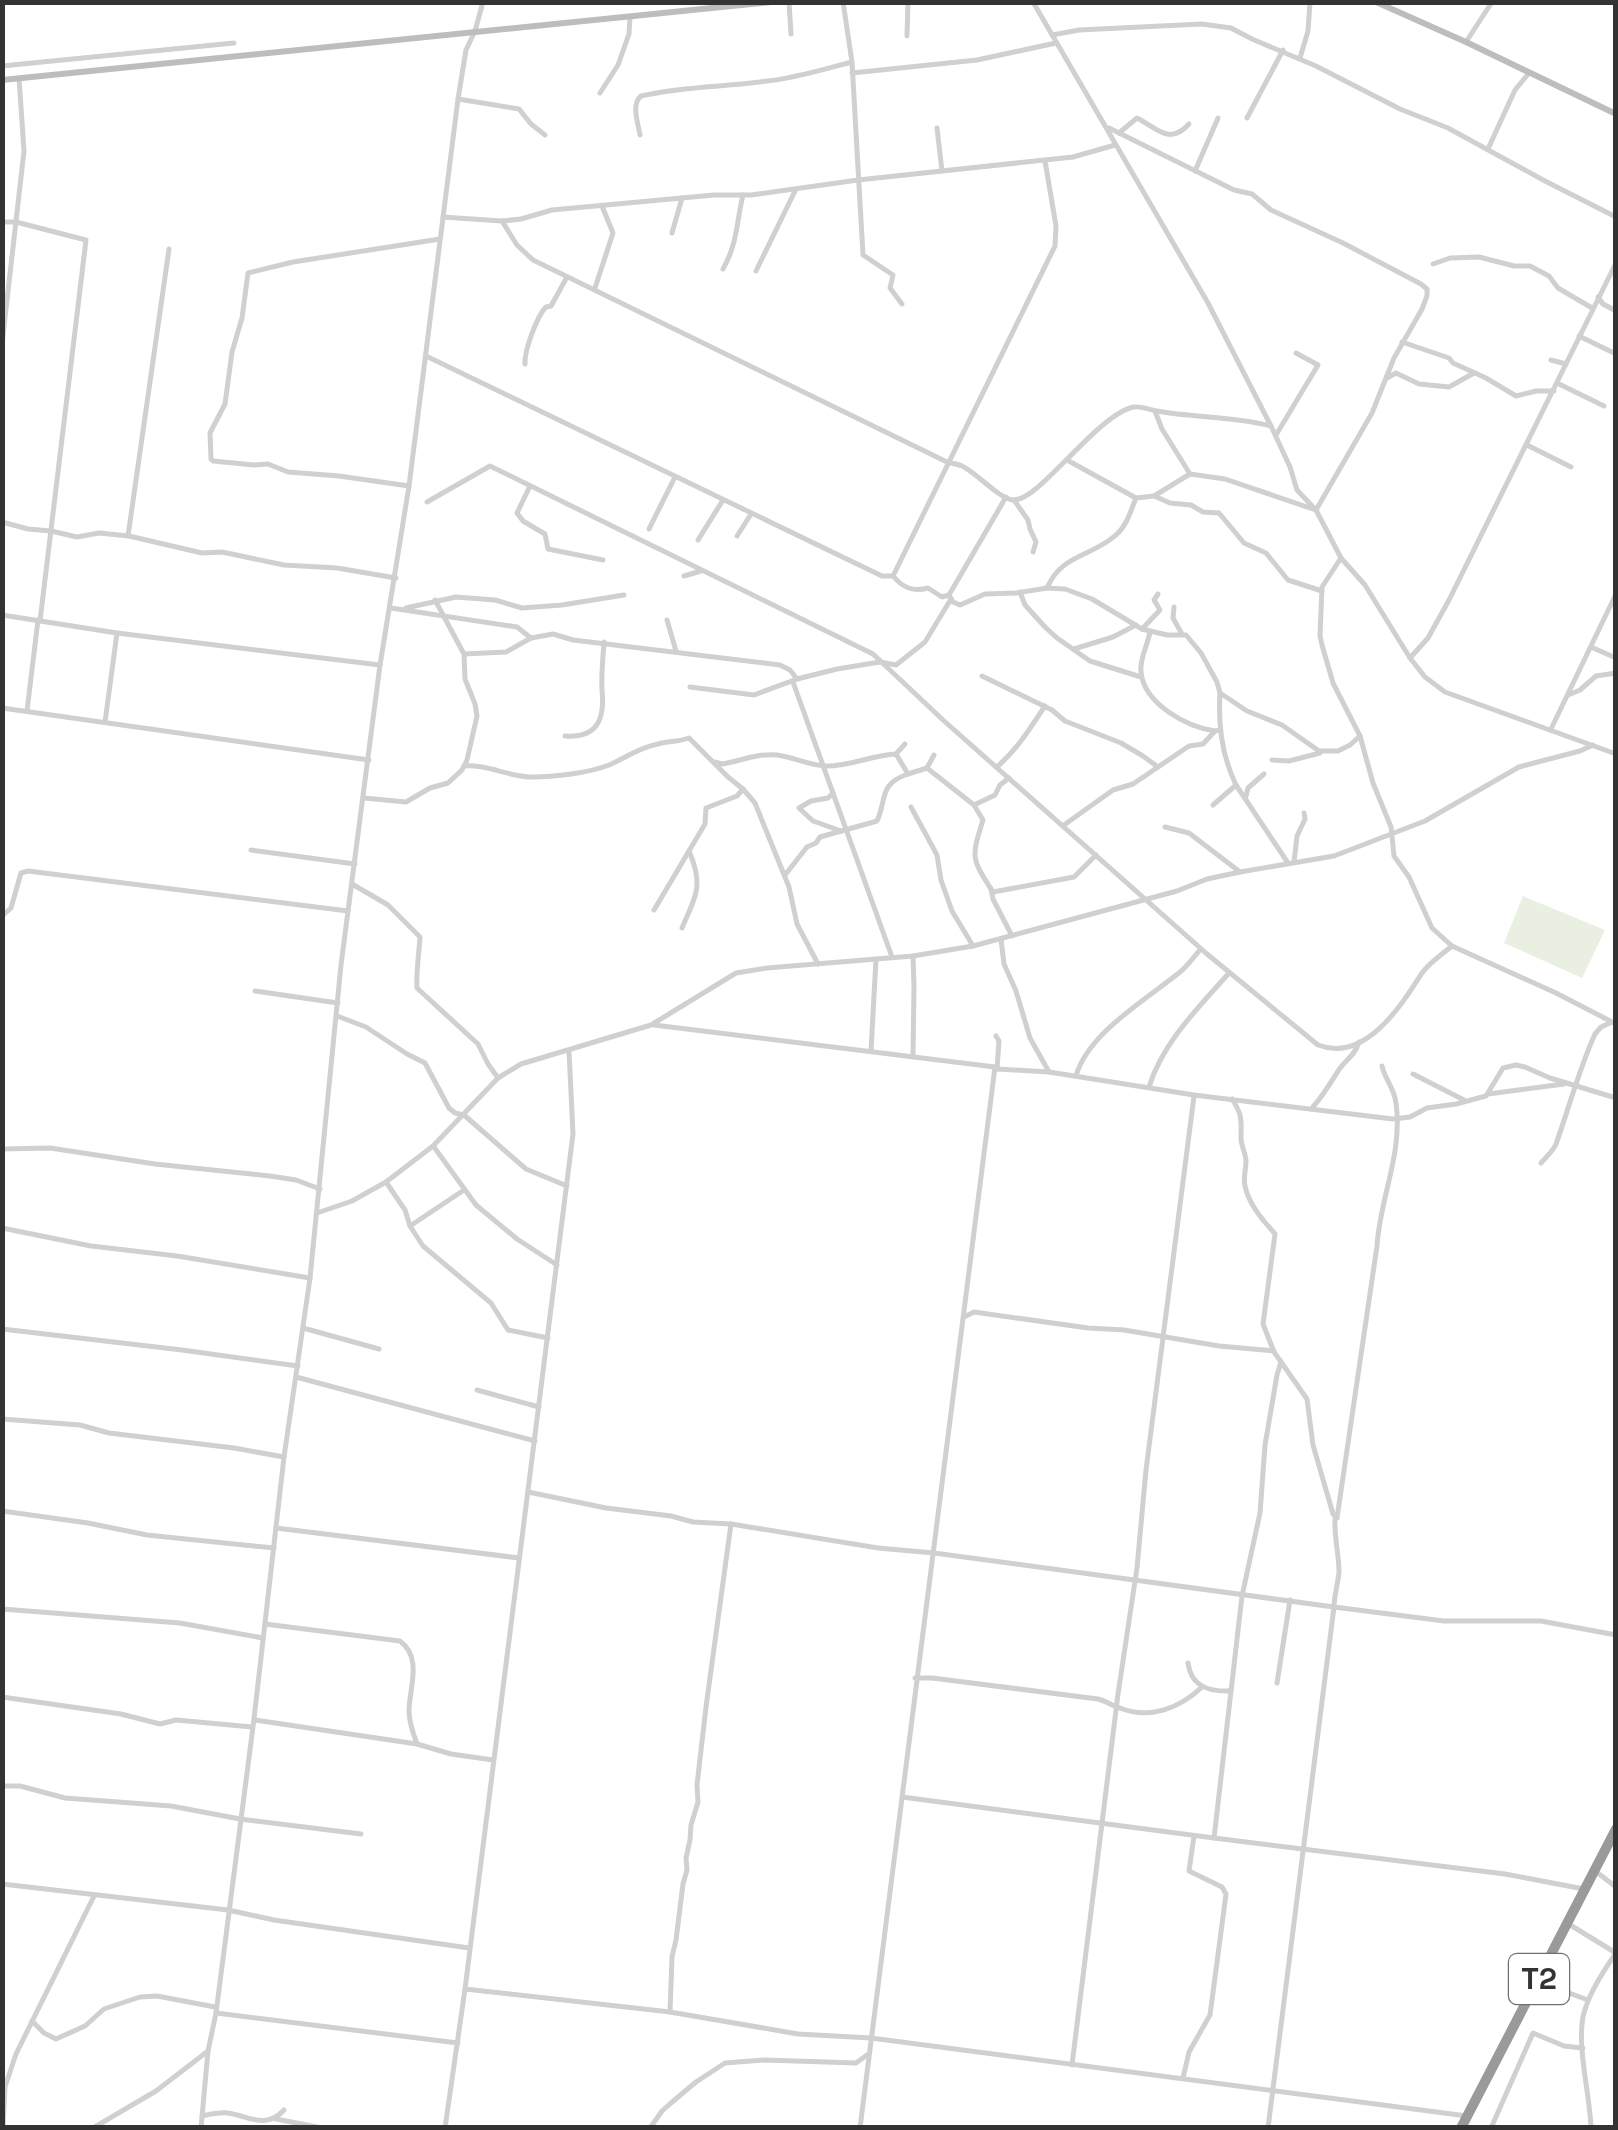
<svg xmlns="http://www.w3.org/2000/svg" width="1618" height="2130" viewBox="0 0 1618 2130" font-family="'Space Grotesk',sans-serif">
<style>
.green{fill:#eaf0e1}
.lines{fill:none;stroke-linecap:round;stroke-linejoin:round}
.street{stroke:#d0d0d0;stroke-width:5}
.secondary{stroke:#bdbdbd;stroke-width:6}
.highway{stroke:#9a9a9a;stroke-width:10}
.labels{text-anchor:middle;stroke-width:10;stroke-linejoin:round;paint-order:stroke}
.shield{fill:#fff;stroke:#707070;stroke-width:2.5}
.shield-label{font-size:30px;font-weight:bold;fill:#333}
</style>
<rect width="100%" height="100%" fill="#fff"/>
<polygon class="green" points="1523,896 1605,930 1582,978 1504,943"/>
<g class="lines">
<g class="street">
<polyline points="789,2 791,34"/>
<polyline points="843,2 852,62 863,255 893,275 890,288 902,304"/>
<polyline points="1033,2 1208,303 1271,426 1290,467 1297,490 1316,510 1341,558 1365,585 1410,658 1425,677 1445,692 1616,754"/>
<polyline points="1052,35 1079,30 1202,24 1231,28 1252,39 1316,66 1400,109 1448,128 1545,181 1616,217"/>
<polyline points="907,36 908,2"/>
<polyline points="1466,42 1492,2"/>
<polyline points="1300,58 1308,31 1310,2"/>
<polyline points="2,66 234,43"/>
<polyline points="852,73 977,60 1056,43"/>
<polyline points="600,93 618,65 629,34 630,17"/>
<polyline points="458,99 519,109 531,124 545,135"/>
<polyline points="1247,118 1283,50"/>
<polyline points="937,128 942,171"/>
<polyline points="1109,128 1234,190 1252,194 1271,210 1343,243 1421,284 1427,289 1427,296 1422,309 1394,358 1372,413 1316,510 1225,479 1190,474 1162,429 1155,411"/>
<path d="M1119,133L1137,118C1157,128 1169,146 1189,124"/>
<path d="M640,135C638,123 631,104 641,96C683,86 725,87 767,81C796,78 824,69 852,62"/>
<polyline points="1488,149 1515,90 1529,73"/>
<polyline points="1195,171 1218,118"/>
<polyline points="443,217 502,221 521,219 552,210 714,195 751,195 858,180 1073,157 1115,145"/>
<path d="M502,221L517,245L533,260L947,462C952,463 957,464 962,466C977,473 998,498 1013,500C1039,502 1097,414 1134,407C1141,406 1150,410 1157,411C1195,418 1234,416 1271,426"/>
<polyline points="2,222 16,222 86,240 40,621"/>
<polyline points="672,233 682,198"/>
<polyline points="1433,264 1450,258 1479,257 1514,266 1530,266 1549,276 1558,288 1592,308"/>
<path d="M723,269C738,242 736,224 743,195"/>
<polyline points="756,271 796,189"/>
<polyline points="595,288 613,233 602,206"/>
<polyline points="1598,297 1603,304 1616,311"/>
<polyline points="1579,336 1616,354"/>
<polyline points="1402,342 1449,358 1453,363 1486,378 1516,396 1536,391 1554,391"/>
<polyline points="2,344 24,151 19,78"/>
<polyline points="426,356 882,576 893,576 1055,246 1056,226 1045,161"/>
<polyline points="1551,360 1566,364"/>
<path d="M525,364C524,351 537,316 546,307L551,306L567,277"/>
<polyline points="1387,378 1396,373 1419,384 1449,387 1474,373"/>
<polyline points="1557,383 1604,406"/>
<polyline points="1276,435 1318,365 1296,353"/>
<polyline points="1527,445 1571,467"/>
<polyline points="1067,460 1136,498 1154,496 1190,474"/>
<polyline points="409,486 339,476 288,472 268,464 254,465 213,461 211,459 210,433 225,404 232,352 242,318 248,273 293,262 440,239"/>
<polyline points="530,486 517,513 523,521 545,534 548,549 603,560"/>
<polyline points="1154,496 1170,503 1191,505 1203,512 1219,513 1244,543 1266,553 1288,580 1322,591"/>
<polyline points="1014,500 1028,520 1030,529 1036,542 1033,552"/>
<path d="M427,502L490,466L873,654L943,720L1207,954L1318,1045C1365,1063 1401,1006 1422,973C1429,963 1442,954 1452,946L1556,993L1616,1024"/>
<polyline points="2,522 28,529 51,531 77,537 99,533 129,536 202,553 222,552 284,565 337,568 396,578"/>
<polyline points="649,529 675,477"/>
<polyline points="128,536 169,249"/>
<polyline points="737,536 751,514"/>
<polyline points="698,540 723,500"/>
<polyline points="1341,558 1322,587 1320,636 1322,645 1333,683 1360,736 1373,783 1391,827 1394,856 1409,877 1432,928 1452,946"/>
<polyline points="684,576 701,571"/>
<path d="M893,576C903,588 913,592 928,588L942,597L949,595L953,602L960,605L985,594L1016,593L1047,588L1065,589L1092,599L1142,629L1167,635H1186L1201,653L1217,682L1220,693L1247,711L1282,725L1319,751H1338L1350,745L1360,736"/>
<path d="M1047,588C1062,553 1093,557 1117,534C1127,525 1131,510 1136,498"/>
<polyline points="1020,592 1025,605 1045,627 1057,638 1090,661 1141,677"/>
<polyline points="949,595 1006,497"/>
<polyline points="1174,607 1173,618 1182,634"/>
<polyline points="391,608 517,627 531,638 553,634 573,640 780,665 790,670 797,679"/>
<polyline points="406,608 456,597 495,600 522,608 562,605 624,595"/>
<polyline points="2,615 117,633 380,665"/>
<polyline points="667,620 676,651"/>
<polyline points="1142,629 1160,610 1154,600 1158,594"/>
<path d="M1150,632C1148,644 1139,660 1141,672C1144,704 1187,727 1215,731"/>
<polyline points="1591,647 1616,658"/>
<polyline points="1074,649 1113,637 1136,625"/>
<polyline points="464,654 506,652 531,638"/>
<polyline points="1410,658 1428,638 1449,600 1616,263"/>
<polyline points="982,676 1052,710 1065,721 1121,743 1143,756 1158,767"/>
<polyline points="793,682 892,957"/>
<polyline points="690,687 754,695 797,679 837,669 880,662 896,665 925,642 951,599"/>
<path d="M1220,694C1218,725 1222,756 1236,785L1288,863"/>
<polyline points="1568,695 1580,690 1596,676 1616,673"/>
<polyline points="2,708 369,760"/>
<polyline points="27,711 38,620"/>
<polyline points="105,722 117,633"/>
<polyline points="1551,729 1616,594"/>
<path d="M565,736C597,738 605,720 602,690C601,675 603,658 604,642"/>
<polyline points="1272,760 1289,761 1320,753"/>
<path d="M715,762L722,764C740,761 758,753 777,755C793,757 808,765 825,766C849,767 872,755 896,754L905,744"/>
<path d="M464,766C487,764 509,777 532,777C554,777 589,773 609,765C625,758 640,747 658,744C669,741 678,742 689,738L728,777L743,789L755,803L789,887L797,924L818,964"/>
<path d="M997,767C1019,747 1029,730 1045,706"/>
<polyline points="927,768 934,755"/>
<polyline points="908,774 927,768 974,805"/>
<path d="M1009,778L1000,785L995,795L974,805L983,820C971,858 971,858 993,892L1074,877L1096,855"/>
<polyline points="833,793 828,798 811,801 799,808 813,821 841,831"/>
<polyline points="1246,796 1248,788 1264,774"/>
<polyline points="364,798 406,802 430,788 448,783 462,770 467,760 477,716 475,704 465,679 464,654 435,600"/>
<polyline points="1213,805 1236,785"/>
<polyline points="911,807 937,855 941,880 952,911 973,946"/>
<polyline points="1064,825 1113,790 1133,784 1189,746 1203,744 1215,731 1220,730"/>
<polyline points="1165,827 1189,833 1240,872"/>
<polyline points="251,850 355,864"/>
<polyline points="1294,862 1297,836 1305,819 1304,813"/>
<path d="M785,875L807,847L816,843L820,837L877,821C887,800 878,784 908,774L896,754"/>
<path d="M352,884L388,905L420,937C419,954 416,971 417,988L478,1044L488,1064L498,1078"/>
<polyline points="991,889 993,899 1012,936"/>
<polyline points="654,910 705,824 706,808 737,796 743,789"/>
<polyline points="2,916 11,908 21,873 28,871 348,911"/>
<path d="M682,928C696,895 704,886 689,851"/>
<polyline points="1001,939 1004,964 1016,991 1030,1038 1049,1072"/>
<polyline points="255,991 338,1003"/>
<polyline points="337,1016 366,1027 407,1054 425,1063 449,1108 455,1113 464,1115 526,1169 567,1186"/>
<polyline points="654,1025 995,1067 997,1069 1049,1072 1194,1095 1393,1119 1410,1117 1427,1108 1456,1104 1486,1096 1503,1068 1516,1065 1525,1067 1550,1078 1616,1098"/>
<polyline points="996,1036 999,1041 997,1069"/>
<polyline points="871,1051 876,959"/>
<polyline points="913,1057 914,986 913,956"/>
<polyline points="1413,1074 1464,1100"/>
<path d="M1076,1076C1088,1033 1147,999 1180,972C1188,966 1194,956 1201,949"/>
<path d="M1149,1087C1163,1042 1199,1007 1229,973"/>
<polyline points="1488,1094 1564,1084"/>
<path d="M1312,1108C1323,1096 1330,1084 1338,1071C1345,1060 1355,1056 1359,1042"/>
<polyline points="434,1147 476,1205 517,1239 557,1265"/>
<polyline points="2,1149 50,1148 155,1164 270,1176 296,1180 320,1189"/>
<path d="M1541,1163C1546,1157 1554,1150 1556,1144C1569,1108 1579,1069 1595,1034L1601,1027L1610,1023"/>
<polyline points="386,1182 405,1210 410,1226 423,1246 491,1303 508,1330 548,1338"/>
<polyline points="317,1213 352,1201 386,1182 433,1146 498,1078 521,1064 651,1025 736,973 767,968 913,956 973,946 1177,891 1207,879 1240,872 1334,856 1425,821 1519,767 1580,751 1593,745"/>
<polyline points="410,1226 464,1190"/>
<polyline points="2,1228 91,1246 177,1256 310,1278"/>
<polyline points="964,1317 974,1312 1088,1328 1124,1330 1219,1346 1274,1351"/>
<polyline points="303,1328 379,1349"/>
<polyline points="2,1329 182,1350 298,1366"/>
<polyline points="1281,1362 1277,1375 1265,1445 1260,1513 1242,1596 1214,1838 1505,1874 1584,1889"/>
<polyline points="296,1377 535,1441"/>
<polyline points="477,1390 539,1407"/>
<polyline points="2,1419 80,1425 109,1433 234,1448 284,1457"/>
<path d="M528,1492L606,1508L671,1516L693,1522L731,1524L878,1548L934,1553L1334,1607C1334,1595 1338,1584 1339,1572C1339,1554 1334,1537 1335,1519L1337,1518L1333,1514L1313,1445L1307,1399L1274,1352L1263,1324L1275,1234C1263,1220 1249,1205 1245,1186C1243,1177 1246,1170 1246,1161C1246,1154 1241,1146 1241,1138C1241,1120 1243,1116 1232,1099"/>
<polyline points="2,1511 88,1523 147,1535 274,1548"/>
<path d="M1337,1518L1377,1246C1380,1197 1403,1154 1396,1103C1394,1087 1385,1080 1382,1066"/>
<polyline points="276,1528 519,1558"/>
<polyline points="2,1609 180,1623 263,1638"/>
<path d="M265,1624L400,1641C423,1658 409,1689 409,1711C409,1723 413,1733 417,1744"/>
<path d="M1188,1663C1191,1687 1210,1692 1231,1691"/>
<path d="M915,1678H932L1098,1699C1106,1701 1113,1706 1120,1708C1150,1720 1180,1708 1202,1687"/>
<polyline points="1277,1683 1290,1600"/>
<polyline points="2,1697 121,1714 160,1724 176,1720 252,1727"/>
<polyline points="255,1720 417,1744 451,1754 493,1760"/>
<polyline points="2,1786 20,1786 65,1798 171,1806 240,1819 361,1834"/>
<polyline points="902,1797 1214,1838"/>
<polyline points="1594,1870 1616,1887"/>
<polyline points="2,1884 228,1910 274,1920 469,1948"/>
<polyline points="1567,1923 1616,1953"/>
<polyline points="1542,1978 1561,1990 1588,2000"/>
<polyline points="465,1989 670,2012 798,2034 871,2038 1467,2116"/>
<polyline points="670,2012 672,1957 676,1940 683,1884 687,1870 686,1858 690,1840 691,1825 698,1802 697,1785 706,1707 731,1524"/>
<polyline points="216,2013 458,2043"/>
<polyline points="32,2021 44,2033 56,2039 85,2026 104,2009 140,1997 157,1996 215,2007"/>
<polyline points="1072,2065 1118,1694 1137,1568 1146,1470 1194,1096"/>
<polyline points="1183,2078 1189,2052 1210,2015 1226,1894 1222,1887 1189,1871 1194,1836"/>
<path d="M202,2116C211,2114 219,2112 228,2113C249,2116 266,2130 284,2110"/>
<polyline points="276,2119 322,2128"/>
<polyline points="3,2128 5,2087 16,2054 94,1896"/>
<polyline points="93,2128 156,2091 208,2051"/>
<polyline points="201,2128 208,2051 216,2013 254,1719 284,1457 310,1278 341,965 380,665 409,486 458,99 466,50 475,31 483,2"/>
<polyline points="445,2128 465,1989 573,1134 569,1051"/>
<polyline points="650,2128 662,2111 671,2103 696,2082 725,2063 765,2060 856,2063 867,2055"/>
<polyline points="860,2128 995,1067"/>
<polyline points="1268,2128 1334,1607 1444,1621 1541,1621 1616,1635"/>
<polyline points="1491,2128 1533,2033 1564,2046 1583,2048"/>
<path d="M1591,2128C1590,2095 1577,2048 1583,2017C1587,1997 1604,1970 1616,1953"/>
</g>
<g class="secondary">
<polyline points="1376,2 1466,42 1616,114"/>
<polyline points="2,80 771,2"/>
</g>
<polyline class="highway" points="1461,2128 1616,1829"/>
</g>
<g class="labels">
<rect class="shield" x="1509" y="1954" width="60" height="50" rx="8"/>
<g class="shield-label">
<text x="1539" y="1989">T2</text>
</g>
</g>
<rect width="1618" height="2130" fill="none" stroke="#333333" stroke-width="10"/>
</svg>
